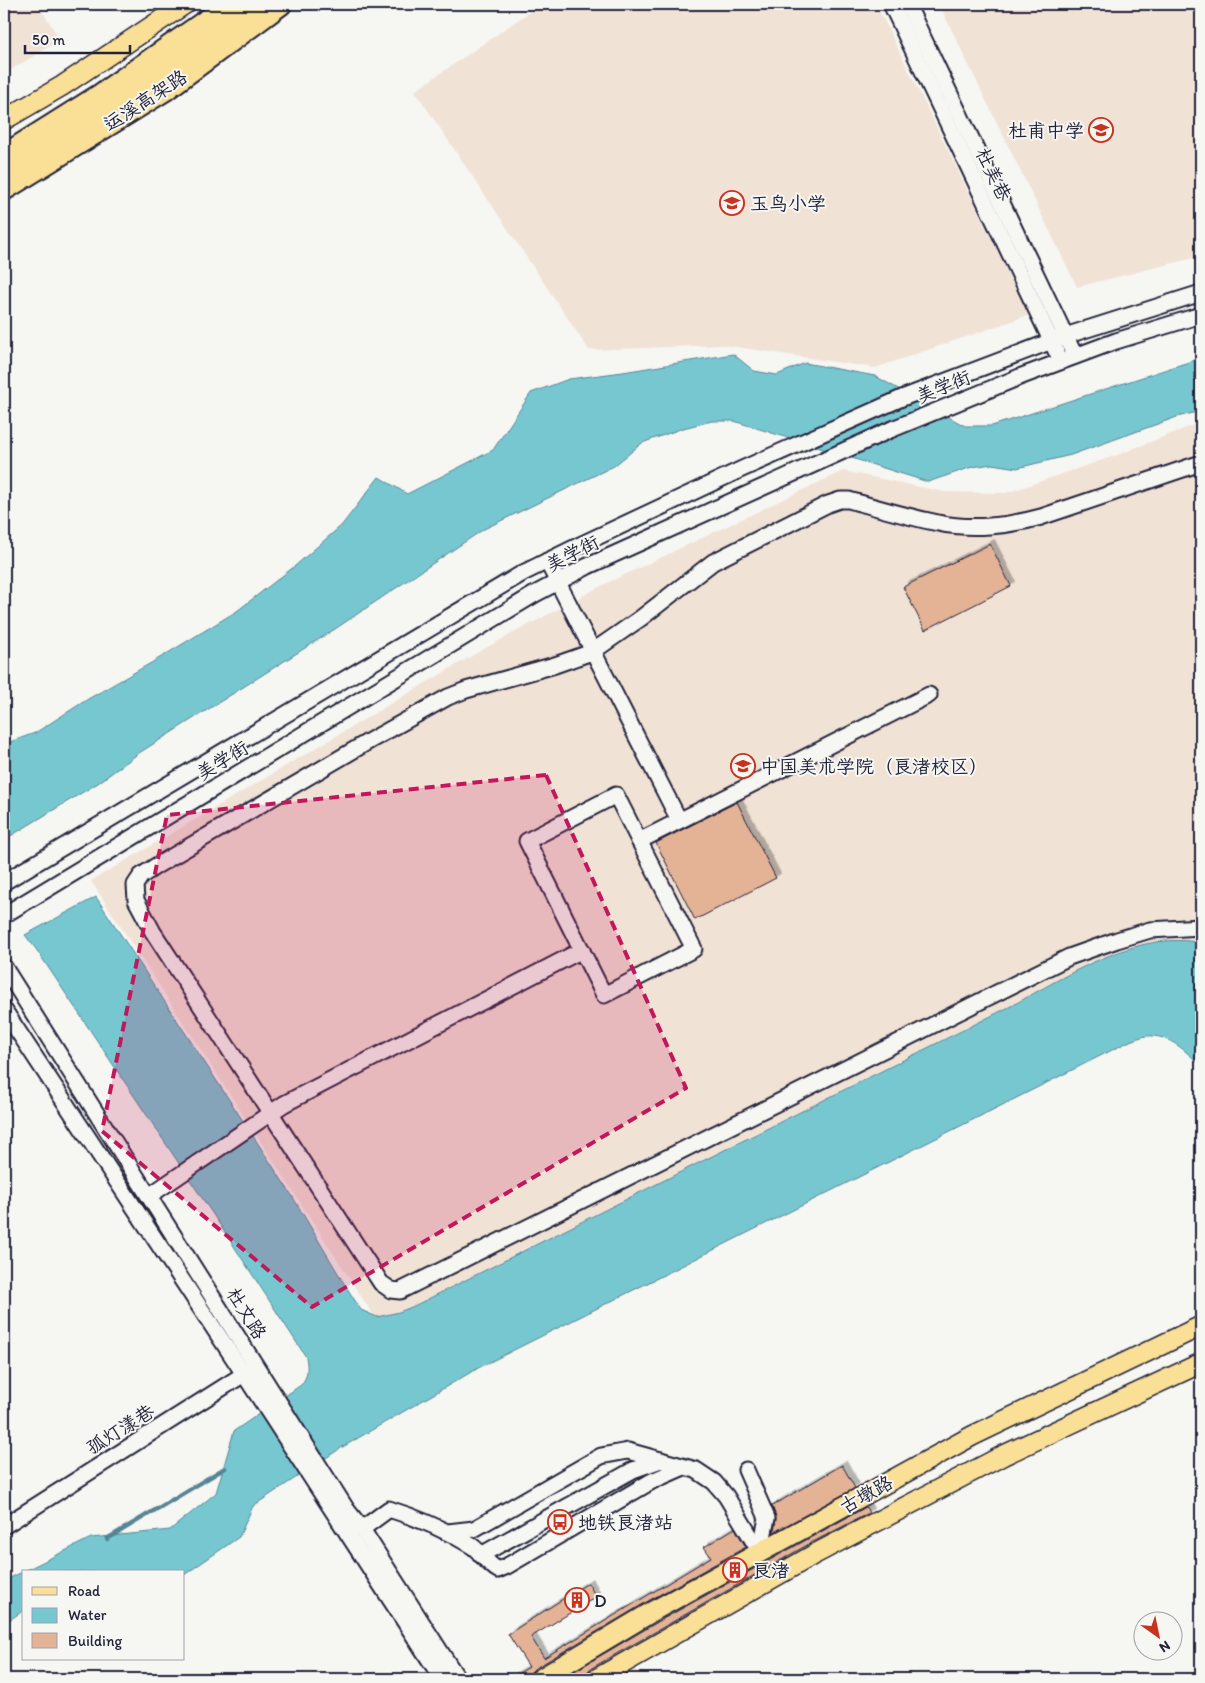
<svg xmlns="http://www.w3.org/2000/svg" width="1205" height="1683" viewBox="0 0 1205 1683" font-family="Itim,'LXGW WenKai TC',sans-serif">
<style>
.built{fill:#f1e2d6}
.water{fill:#77c7d1;stroke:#558595}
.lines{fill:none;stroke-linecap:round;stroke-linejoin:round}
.stream{stroke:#558595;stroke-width:4.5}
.building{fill:#e4b295;stroke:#22223b;filter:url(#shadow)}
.minor-casing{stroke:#22223b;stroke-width:19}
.major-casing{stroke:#22223b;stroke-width:22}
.highway-casing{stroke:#22223b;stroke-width:26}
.minor{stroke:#f6f6f2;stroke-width:15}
.major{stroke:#fadf96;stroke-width:19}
.highway{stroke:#fadf96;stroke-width:22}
.marked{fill:#c2185b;fill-opacity:0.2;stroke:#c2185b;stroke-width:4;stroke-dasharray:10 6;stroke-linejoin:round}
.labels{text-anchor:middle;stroke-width:4;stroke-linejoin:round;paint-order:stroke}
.street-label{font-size:19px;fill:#22223b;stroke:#f6f6f2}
.poi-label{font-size:19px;fill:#22223b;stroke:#f6f6f2;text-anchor:start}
</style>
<defs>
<filter id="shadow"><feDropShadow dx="4.5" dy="-4.5" stdDeviation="0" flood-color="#0004"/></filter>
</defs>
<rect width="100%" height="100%" fill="#f6f6f2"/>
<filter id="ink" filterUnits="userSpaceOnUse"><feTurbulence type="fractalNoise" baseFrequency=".02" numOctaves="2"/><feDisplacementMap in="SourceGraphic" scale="10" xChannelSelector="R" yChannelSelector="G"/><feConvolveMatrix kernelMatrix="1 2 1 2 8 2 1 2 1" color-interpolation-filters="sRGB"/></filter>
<g filter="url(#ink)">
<g class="built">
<polygon points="4,4 38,4 60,40 4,74"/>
<polygon points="541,4 876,4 1029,315 875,368 723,345 589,350 415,91"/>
<polygon points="939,4 1201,4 1201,256 1077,287"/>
<polygon points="1201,422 1201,960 385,1333 91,881 480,651 601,586 843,471 944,492 1006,493 1120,454"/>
</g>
<g class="water">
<polygon points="733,354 754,371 777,375 805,363 875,376 965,426 992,426 1201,358 1201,411 1177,417 1071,455 1017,468 992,464 972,467 928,482 734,421 712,421 683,428 642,443 614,466 484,529 335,629 139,753 98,783 4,840 4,744 35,733 88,699 158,659 237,611 295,566 342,525 379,477 407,494 493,450 531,393 569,379 623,372"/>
<path d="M96,897L291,1194L345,1285L361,1310L377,1317L399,1312L414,1306L1013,1005C1066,976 1138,929 1201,943V1066C1186,1051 1169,1034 1146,1036C1141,1037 1135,1039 1130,1041L480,1367L341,1448L253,1506L239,1537L184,1575V1572H24V1610L4,1624V1581L91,1538L170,1530L216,1493L234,1431L301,1385C308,1377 308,1367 306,1357L226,1234L36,949L25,935Z"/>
</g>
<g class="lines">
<polyline class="stream" points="107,1539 225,1468"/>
</g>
<g class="building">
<polygon points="990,544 1011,586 925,630 903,587"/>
<polygon points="737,802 776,878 695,920 656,843"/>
<polygon points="842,1465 855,1488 774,1532 776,1519 772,1506"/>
<polygon points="866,1507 869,1513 809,1544 590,1669 586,1674 585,1679 561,1679 661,1620"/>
<polygon points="735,1528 746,1547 650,1600 534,1669 530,1673 529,1679 509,1679 529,1667 508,1634 588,1583 596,1597 531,1637 544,1658 711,1557 704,1547"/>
</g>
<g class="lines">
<defs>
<g id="minor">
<polyline points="891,4 1056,351"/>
<polyline points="907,4 1075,356"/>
<path d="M1201,463L1041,517C1009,526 971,530 938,523C908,517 878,508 849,500H840L828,504L713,562L641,618L592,652L555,665L466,690L448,697L371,740L156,866L141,876L135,885L136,900L153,932L381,1283L391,1290L400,1291L1069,957L1117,940L1150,930L1201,927"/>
<polyline points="547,561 679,820"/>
<polygon points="616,795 694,949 604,995 527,841"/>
<polyline points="639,841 929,695"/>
<polyline points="4,882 523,573 580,545 742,469 902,398 1065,336 1201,293"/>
<polyline points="4,915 535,594 588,566 890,430 1022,376 1116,341 1201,315"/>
<polyline points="4,967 347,1510 362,1529 458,1679"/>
<polyline points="4,1010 244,1374 442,1679"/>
<polyline points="149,1196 284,1104 582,950"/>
<polyline points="746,1470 767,1518 760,1552"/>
<polyline points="4,1526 252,1369"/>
<path d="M362,1529L389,1509C418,1518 446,1530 472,1546C482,1553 486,1563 498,1570L507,1566L652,1481L684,1467"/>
<polyline points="448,1532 474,1529 601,1456 628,1451 696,1470 714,1482 726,1496 760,1552"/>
<polyline points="481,1555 633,1470 661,1460"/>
</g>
<g id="major">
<polyline points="4,120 62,86 185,4"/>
<polyline points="4,173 120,101 258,4"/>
<polyline points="540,1679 655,1610 972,1436 1201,1326"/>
<polyline points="596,1679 815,1554 1004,1455 1201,1363"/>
</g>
<g id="highway">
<polyline points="4,156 101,95 231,4"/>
<polyline points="4,189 164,90 280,4"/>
</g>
</defs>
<use href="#minor" class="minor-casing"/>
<use href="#major" class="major-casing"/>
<use href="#highway" class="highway-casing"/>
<use href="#minor" class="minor"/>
<use href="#major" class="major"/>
<use href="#highway" class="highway"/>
</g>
</g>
<path class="marked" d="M546,775L686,1088L312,1307L102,1131L167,815Z"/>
<defs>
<symbol id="school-ring" viewBox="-11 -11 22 22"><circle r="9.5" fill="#f6f6f2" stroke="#c8321e" stroke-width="1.5"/><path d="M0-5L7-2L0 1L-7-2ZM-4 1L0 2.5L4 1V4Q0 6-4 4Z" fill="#c8321e"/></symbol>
<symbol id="university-ring" viewBox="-11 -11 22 22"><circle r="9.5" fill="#f6f6f2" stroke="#c8321e" stroke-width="1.5"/><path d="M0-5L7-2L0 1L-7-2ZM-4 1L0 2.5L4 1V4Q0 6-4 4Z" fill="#c8321e"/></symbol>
<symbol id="bus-ring" viewBox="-11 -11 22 22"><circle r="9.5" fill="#f6f6f2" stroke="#c8321e" stroke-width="1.5"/><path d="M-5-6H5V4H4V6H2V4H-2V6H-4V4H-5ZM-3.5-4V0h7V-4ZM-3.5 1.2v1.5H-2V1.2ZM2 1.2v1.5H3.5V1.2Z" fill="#c8321e"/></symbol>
<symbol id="building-ring" viewBox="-11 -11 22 22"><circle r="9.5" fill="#f6f6f2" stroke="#c8321e" stroke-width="1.5"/><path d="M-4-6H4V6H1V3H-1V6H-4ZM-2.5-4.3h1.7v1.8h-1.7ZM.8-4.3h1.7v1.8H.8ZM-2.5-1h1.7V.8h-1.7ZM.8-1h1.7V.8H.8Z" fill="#c8321e"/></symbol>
</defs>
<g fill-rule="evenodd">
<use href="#school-ring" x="1087" y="116" width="28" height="28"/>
<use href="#school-ring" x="718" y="189" width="28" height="28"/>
<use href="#university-ring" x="729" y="752" width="28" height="28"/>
<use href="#bus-ring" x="546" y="1508" width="28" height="28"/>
<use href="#building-ring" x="721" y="1556" width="28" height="28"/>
<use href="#building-ring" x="563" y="1586" width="28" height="28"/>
</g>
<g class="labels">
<g class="street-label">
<text transform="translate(145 100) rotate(-33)" y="7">运溪高架路</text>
<text transform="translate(994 174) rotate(64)" y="7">杜美巷</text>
<text transform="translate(943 386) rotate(-22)" y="7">美学街</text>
<text transform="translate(572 553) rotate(-27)" y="7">美学街</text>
<text transform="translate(222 760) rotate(-31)" y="7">美学街</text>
<text transform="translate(247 1313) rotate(58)" y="7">杜文路</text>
<text transform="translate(120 1429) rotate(-32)" y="7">孤灯漾巷</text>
<text transform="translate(866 1494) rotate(-29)" y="7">古墩路</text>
</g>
<g class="poi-label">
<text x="1084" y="137" text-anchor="end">杜甫中学</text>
<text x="750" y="210">玉鸟小学</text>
<text x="760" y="773">中国美术学院（良渚校区）</text>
<text x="578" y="1529">地铁良渚站</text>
<text x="752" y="1577">良渚</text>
<text x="594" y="1607">D</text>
</g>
</g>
<rect width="1205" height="1683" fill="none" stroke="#f6f6f2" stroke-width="20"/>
<rect x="10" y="10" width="1185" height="1663" fill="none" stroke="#22223b" stroke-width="2" filter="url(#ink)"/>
<rect x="22" y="1570" width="162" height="90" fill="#f6f6f2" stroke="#a1a1a9"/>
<rect x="32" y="1587" width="25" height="8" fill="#fadf96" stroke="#a1a1a9"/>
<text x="68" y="1596" font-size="15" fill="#22223b">Road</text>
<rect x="32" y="1608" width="25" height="15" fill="#77c7d1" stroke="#a1a1a9"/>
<text x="68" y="1620" font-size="15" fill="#22223b">Water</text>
<rect x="32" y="1633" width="25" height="15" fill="#e4b295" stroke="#a1a1a9"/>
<text x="68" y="1646" font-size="15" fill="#22223b">Building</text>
<g transform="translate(1158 1636) rotate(147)"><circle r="24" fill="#f6f6f2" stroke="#a1a1a9"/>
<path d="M0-4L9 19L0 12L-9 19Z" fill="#c8321e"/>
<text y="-8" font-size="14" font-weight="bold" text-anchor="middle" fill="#22223b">N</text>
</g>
<path d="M25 45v8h105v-8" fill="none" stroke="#22223b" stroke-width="2.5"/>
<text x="32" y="45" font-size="15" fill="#22223b" stroke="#f6f6f2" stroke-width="4" paint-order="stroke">50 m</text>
</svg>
